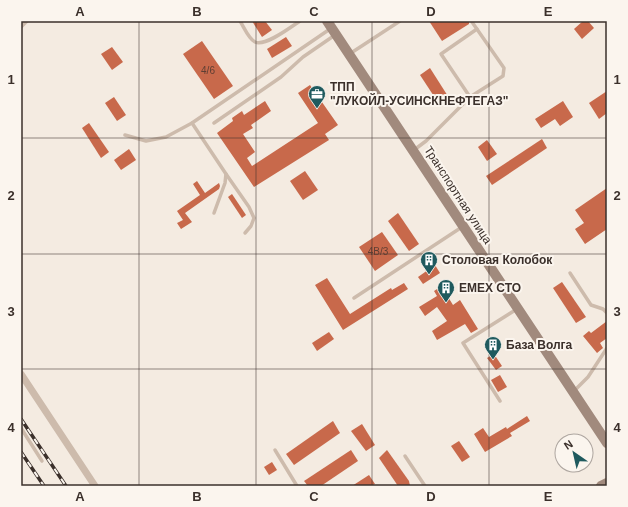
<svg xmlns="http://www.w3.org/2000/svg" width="628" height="507" viewBox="0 0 628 507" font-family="Helvetica,sans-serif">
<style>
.building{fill:#c8694b}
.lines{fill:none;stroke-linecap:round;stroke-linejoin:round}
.lane{stroke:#cdbbac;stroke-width:3.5}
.street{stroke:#cdbbac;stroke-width:7}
.secondary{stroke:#a18a7d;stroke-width:10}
.rail-casing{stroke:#3b302b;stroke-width:3.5}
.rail{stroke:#fbf5ee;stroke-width:2;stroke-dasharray:6;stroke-linecap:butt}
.grid{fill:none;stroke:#3b302b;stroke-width:1;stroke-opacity:0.55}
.labels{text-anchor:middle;stroke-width:4;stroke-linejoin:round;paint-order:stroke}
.number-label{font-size:10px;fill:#5e3e33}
.poi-label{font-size:12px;font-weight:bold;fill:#3b302b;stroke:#fbf5ee;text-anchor:start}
.street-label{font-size:12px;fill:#3b302b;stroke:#fbf5ee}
.neatline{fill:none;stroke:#3b302b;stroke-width:1.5}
.grid-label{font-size:13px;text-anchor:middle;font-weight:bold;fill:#3b302b}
</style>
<rect width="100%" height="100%" fill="#f4ebe1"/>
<g class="building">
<polygon points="252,21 265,21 272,30 262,37"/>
<polygon points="429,21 469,21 469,24 442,41"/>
<polygon points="583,21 588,21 594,28 582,39 574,29"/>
<polygon points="286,37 292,46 272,58 267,49"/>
<polygon points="202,41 233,86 214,99 183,54"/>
<polygon points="112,47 123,62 112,70 101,54"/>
<polygon points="430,68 451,101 441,107 420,75"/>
<polygon points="310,85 338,125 325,134 329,140 254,187 217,133 233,121 232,118 242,111 244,115 265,101 271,111 251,125 253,128 243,134 255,152 247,158 252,166 318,123 298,93"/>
<polygon points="607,91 607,113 599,119 589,103"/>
<polygon points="114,97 126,115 117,121 105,103"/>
<polygon points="563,101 573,117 560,126 555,119 541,128 535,119"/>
<polygon points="89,123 109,152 101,158 82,128"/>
<polygon points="542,139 547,148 492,185 486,176"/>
<polygon points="487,140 497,154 487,161 478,147"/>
<polygon points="129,149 136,160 121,170 114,160"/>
<polygon points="305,171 318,190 303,200 290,181"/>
<polygon points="197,181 205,193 219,183 220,186 219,189 185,213 192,222 181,229 177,223 183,220 177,211 200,195 193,184"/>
<polygon points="607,188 607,229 585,244 575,229 584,223 575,210"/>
<polygon points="232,194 246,215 242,218 228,197"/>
<polygon points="398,213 419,244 409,251 388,221"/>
<polygon points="382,232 398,255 375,271 359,247"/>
<polygon points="435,265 440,273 423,284 418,277"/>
<polygon points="327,278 350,314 391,288 392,290 404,283 408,289 343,330 315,285"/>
<polygon points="448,282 452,288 445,292 453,305 460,300 478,329 471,333 465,324 437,340 432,331 447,321 437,307 425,316 419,307 437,296 434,291"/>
<polygon points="562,282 586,317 576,323 553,288"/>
<polygon points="607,321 607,338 600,343 603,348 597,353 583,336 589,331 591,333"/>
<polygon points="329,332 334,339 317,351 312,343"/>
<polygon points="494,354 502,366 496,370 487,358"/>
<polygon points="500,375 507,387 498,392 491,380"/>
<polygon points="527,416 530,421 510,433 512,436 485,452 474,434 483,428 489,437 506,427 507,429"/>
<polygon points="333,421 340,433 294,465 286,454"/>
<polygon points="362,424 375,445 366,451 351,431"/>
<polygon points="459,441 470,457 462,462 451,446"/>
<polygon points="351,450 358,461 321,486 308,486 304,481"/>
<polygon points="387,450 409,481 410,486 398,486 379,458"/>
<polygon points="272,462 277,470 269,475 264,467"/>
<polygon points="369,475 375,484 371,486 352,486"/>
</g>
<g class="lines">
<g class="lane">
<path d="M240,21C244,27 248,38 255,42C265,47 291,27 300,21"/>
<polyline points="21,27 27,21"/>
<polyline points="351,53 400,21"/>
<polyline points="470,97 441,54 477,29"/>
<polyline points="192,123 226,174 225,183 214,213"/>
<polyline points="214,123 281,77 303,57 335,35"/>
<polyline points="125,135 146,141 166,137 192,123 330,29"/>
<polyline points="414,150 426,141 470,97 503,76 504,68 472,22"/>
<polyline points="226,174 249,207 254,218 251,226 245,233"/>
<polyline points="570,273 591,305 603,309 607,313"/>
<polyline points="354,298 462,227"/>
<polyline points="574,391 588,377 607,348"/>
<polyline points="500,401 463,343 517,309"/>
<polyline points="21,428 42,461"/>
<polyline points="275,450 297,486"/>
<polyline points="405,456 425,486"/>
</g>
<polyline class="street" points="21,374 95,486"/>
<g class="secondary">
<polyline points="327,21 607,443"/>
<polyline points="601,486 607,483"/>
</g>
<defs>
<g id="rail">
<polyline points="21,419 66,486"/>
<polyline points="21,452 44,486"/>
</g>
</defs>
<use href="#rail" class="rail-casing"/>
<use href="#rail" class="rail"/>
</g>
<path class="grid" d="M139,21V486M256,21V486M372,21V486M489,21V486M21,138H607M21,254H607M21,369H607"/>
<defs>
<symbol id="office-pin" viewBox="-11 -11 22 30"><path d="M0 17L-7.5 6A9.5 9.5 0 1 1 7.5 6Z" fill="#1f5a5e" stroke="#fbf5ee"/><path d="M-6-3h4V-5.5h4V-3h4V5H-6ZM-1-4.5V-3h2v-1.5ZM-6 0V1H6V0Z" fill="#fff"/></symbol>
<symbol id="building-pin" viewBox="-11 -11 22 30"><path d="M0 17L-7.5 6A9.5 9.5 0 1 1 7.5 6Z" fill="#1f5a5e" stroke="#fbf5ee"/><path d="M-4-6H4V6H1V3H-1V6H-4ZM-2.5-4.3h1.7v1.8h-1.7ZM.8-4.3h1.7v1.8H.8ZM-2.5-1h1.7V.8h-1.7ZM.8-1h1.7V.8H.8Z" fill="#fff"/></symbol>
</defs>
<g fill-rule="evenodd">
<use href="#office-pin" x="307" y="84" width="20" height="27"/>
<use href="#building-pin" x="419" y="250" width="20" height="27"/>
<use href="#building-pin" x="436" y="278" width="20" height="27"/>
<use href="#building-pin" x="483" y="335" width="20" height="27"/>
</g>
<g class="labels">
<g class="number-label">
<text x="208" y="74">4/6</text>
<text x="378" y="255">4В/3</text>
</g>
<g class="poi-label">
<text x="330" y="91">ТПП<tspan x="330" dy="14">"ЛУКОЙЛ-УСИНСКНЕФТЕГАЗ"</tspan></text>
<text x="442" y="264">Столовая Колобок</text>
<text x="459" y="292">EMEX СТО</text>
<text x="506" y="349">База Волга</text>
</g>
<g class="street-label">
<text transform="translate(458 195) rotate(57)" y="4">Транспортная улица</text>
</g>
</g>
<rect width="628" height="507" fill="none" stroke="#fbf5ee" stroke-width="44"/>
<g transform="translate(574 453) rotate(326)"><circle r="19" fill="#fbf5ee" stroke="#aea6a0"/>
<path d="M0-3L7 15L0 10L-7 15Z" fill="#1f5a5e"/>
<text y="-6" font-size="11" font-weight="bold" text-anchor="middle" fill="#3b302b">N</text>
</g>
<rect x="22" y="22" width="584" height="463" class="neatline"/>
<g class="grid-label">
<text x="80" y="16">A</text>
<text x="197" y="16">B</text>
<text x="314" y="16">C</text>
<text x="431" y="16">D</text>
<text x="548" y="16">E</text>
<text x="11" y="84">1</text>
<text x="617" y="84">1</text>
<text x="11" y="200">2</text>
<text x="617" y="200">2</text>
<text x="11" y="316">3</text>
<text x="617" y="316">3</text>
<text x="11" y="432">4</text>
<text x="617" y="432">4</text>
<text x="80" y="501">A</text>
<text x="197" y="501">B</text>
<text x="314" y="501">C</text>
<text x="431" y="501">D</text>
<text x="548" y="501">E</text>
</g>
</svg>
